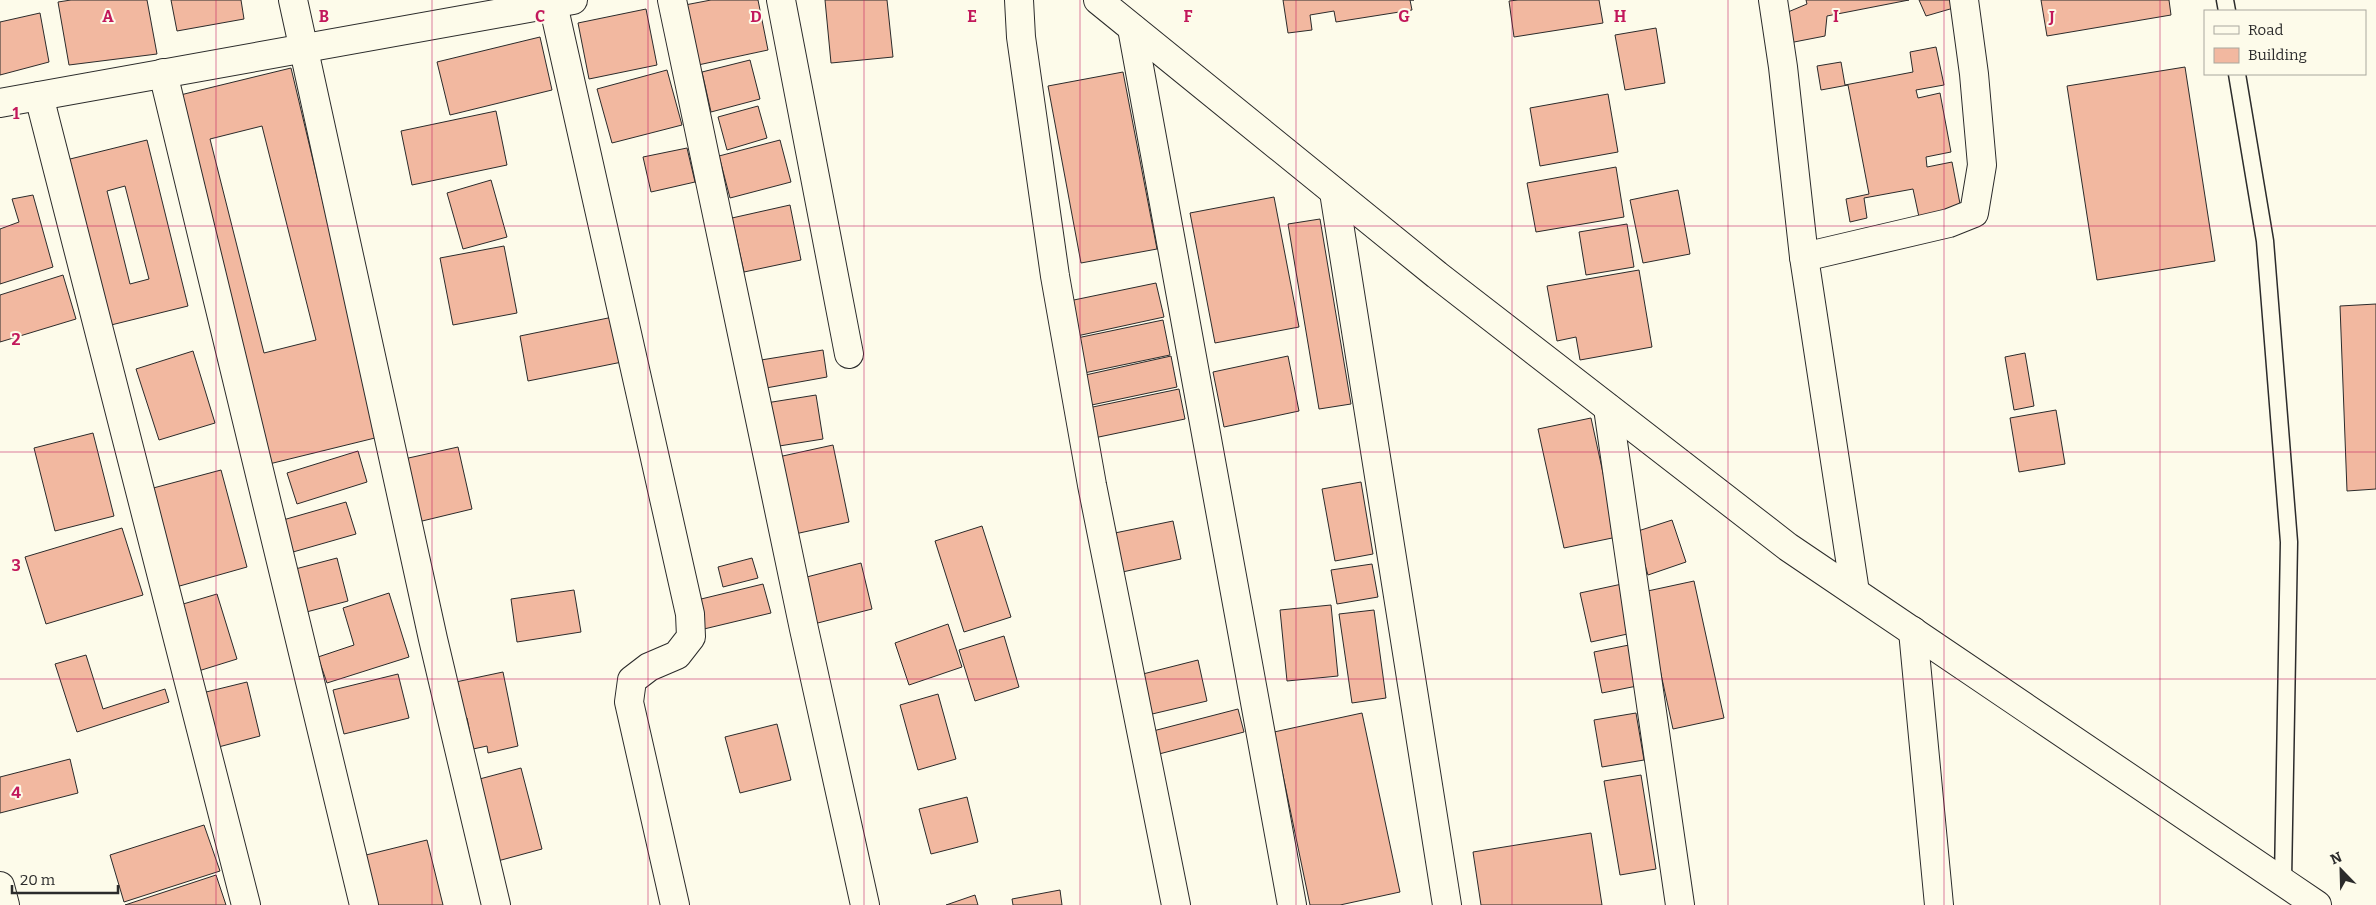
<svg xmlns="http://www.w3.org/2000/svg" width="2376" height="905" viewBox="0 0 2376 905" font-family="Bitter,serif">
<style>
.building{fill:#f2b8a0;stroke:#2b2b2b;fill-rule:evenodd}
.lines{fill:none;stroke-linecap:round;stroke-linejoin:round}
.lane-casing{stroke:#2b2b2b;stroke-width:19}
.street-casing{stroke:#2b2b2b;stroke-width:30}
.lane{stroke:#fdfbea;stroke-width:16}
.street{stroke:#fdfbea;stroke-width:28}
.grid{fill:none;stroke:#c2185b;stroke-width:1;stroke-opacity:0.55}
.grid-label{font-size:16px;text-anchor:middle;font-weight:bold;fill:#c2185b;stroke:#fdfbea;stroke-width:4;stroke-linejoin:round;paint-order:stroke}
</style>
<rect width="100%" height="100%" fill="#fdfbea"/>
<g class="building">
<polygon points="71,0 147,0 157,54 69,65 58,2"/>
<polygon points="171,0 241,0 244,19 177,31"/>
<polygon points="711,0 758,0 768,50 698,65 685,5"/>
<polygon points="825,0 887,0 893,57 831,63"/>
<polygon points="1283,0 1414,0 1410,0 1412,10 1336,22 1334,11 1310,15 1312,30 1288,33"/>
<polygon points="1518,0 1599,0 1603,23 1514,37 1509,1"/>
<polygon points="1806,0 1909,0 1827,16 1825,36 1789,43 1788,12 1807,4"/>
<polygon points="1919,0 1955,0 1957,7 1926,16"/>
<polygon points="2041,0 2169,0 2171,15 2047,36"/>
<polygon points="646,9 657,65 589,79 578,23"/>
<polygon points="40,13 49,62 0,75 0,22"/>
<polygon points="1656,28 1665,83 1625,90 1615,35"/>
<polygon points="540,37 552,90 450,115 437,62"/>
<polygon points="1936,47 1944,85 1916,90 1918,98 1940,93 1951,152 1926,157 1927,167 1952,162 1961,209 1919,217 1913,189 1864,198 1867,218 1850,222 1846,199 1869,194 1848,85 1821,90 1817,66 1841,62 1845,85 1913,72 1910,52"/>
<polygon points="750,60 760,99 711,112 702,72"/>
<polygon points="2185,67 2215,261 2097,280 2067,86"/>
<path d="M291,68L379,437L261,466L172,97ZM262,126L316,340L264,353L210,139Z"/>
<polygon points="667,70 682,125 612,143 597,89"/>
<polygon points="1123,72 1157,249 1081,263 1048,86"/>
<polygon points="1608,94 1618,152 1540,166 1530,108"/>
<polygon points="758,106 767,138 727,150 718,117"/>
<polygon points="496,111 507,165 412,185 401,131"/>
<path d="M147,140L188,306L107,326L66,160ZM125,186L149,279L130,284L107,191Z"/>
<polygon points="780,140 791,182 730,198 719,156"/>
<polygon points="687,148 695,182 651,192 643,157"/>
<polygon points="1616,167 1624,217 1536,232 1527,183"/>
<polygon points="491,180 507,237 463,249 447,193"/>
<polygon points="1678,190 1690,254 1643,263 1630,200"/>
<polygon points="33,195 53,267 0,284 0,229 19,222 12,199"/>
<polygon points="1274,197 1299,327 1215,343 1190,213"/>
<polygon points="790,205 801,260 744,272 732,218"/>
<polygon points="1320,219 1351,404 1319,409 1288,224"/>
<polygon points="1627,224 1634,267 1586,275 1579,232"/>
<polygon points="504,246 517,313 453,325 440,258"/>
<polygon points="1639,270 1652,347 1580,360 1576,337 1557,341 1547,286"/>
<polygon points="63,275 76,319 0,342 0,295"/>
<polygon points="1156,283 1164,317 1077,336 1069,301"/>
<polygon points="2376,304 2376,489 2347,491 2340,306"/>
<polygon points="613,317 622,362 528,381 520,336"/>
<polygon points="1163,320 1170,355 1084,373 1077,338"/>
<polygon points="823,350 827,377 766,388 761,360"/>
<polygon points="193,351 215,423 159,440 136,369"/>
<polygon points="2025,353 2034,406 2014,410 2005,357"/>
<polygon points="1171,356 1177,387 1087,406 1081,376"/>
<polygon points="1288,356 1299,411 1224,427 1213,372"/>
<polygon points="1179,389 1185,419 1094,438 1088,408"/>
<polygon points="816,395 823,439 773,447 766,403"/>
<polygon points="2056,410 2065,464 2019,472 2010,418"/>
<polygon points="1591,418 1617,537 1564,548 1538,429"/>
<polygon points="93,433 114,516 55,531 34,448"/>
<polygon points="833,445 849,522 786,536 769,459"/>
<polygon points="458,447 472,509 418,522 404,459"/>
<polygon points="358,451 367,482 297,504 287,473"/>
<polygon points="221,470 247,567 169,589 142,491"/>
<polygon points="1361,482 1373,554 1335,561 1322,489"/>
<polygon points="346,502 356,534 286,554 276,522"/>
<polygon points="1672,520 1686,562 1648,575 1635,532"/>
<polygon points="1173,521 1181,559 1118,573 1110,534"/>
<polygon points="982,526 1011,617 964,632 935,541"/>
<polygon points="122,528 143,595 46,624 25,557"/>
<polygon points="337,558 348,601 295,615 284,572"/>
<polygon points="752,558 758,578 723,587 718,567"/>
<polygon points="861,563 872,609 810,625 799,579"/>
<polygon points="1372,564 1378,597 1337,604 1331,570"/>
<polygon points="1694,581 1724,718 1673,729 1643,592"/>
<polygon points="763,584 771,613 704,629 697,600"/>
<polygon points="1622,584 1632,633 1591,642 1580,593"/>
<polygon points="574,590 581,632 517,642 511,599"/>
<polygon points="389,593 409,657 327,683 318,657 354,645 343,608"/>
<polygon points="217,594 237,659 192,673 173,607"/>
<polygon points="1331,605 1338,676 1287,681 1280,610"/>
<polygon points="1374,610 1386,698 1352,703 1339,614"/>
<polygon points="948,624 962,667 909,685 895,643"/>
<polygon points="1004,636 1019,687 975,701 959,650"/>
<polygon points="1639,643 1647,684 1602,693 1594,652"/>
<polygon points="86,655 103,709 165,689 169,702 77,732 55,664"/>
<polygon points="1198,660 1207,701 1148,715 1139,675"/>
<polygon points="503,672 518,746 488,753 487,746 464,751 461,735 470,733 467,718 458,720 451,683"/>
<polygon points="398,674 409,718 344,734 333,690"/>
<polygon points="247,682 260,736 211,749 198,694"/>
<polygon points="938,694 956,759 918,770 900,705"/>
<polygon points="1238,709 1244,732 1159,754 1153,731"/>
<polygon points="1362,713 1400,892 1340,905 1310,905 1274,732"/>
<polygon points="1636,713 1644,760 1602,767 1594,720"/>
<polygon points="777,724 791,780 740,793 725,737"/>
<polygon points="70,759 78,793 0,813 0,777"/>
<polygon points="521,768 542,849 494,862 472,781"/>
<polygon points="1641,775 1656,869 1620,875 1604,781"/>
<polygon points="967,797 978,842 931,854 919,809"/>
<polygon points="204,825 220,871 124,902 110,855"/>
<polygon points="1591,833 1602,905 1481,905 1473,852"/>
<polygon points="427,840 443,905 378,905 366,855"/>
<polygon points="216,875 226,905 125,905"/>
<polygon points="1060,890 1062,905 1013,905 1012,899"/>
<polygon points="975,895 978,905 946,905"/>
</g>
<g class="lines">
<defs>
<g id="lane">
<polyline points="2225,0 2227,11"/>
<polyline points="2237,74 2265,241 2289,542 2283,880"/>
</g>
<g id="street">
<polyline points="293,0 433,639 496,905"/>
<polyline points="672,0 804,629 865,905"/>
<polyline points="781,0 849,354"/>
<polyline points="1019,0 1021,37 1055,276 1092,485 1176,905"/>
<polyline points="1098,0 1437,275 1788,547 2317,905"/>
<polyline points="1773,0 1783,67 1804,257 1855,592"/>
<polyline points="553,4 690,614 691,637 677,655 649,667 632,680 629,702 675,905"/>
<polyline points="1132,28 1292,905"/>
<polyline points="163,73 364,905"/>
<polyline points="39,96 246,905"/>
<polyline points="0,103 573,0"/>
<polyline points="1334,192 1447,905"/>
<polyline points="1804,257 1949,223 1974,213 1982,165 1974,74 1964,0"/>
<polyline points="1608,408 1680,905"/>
<polyline points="1913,631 1939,905"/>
<polyline points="0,886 5,905"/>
</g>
</defs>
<use href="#lane" class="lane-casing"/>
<use href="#street" class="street-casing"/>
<use href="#lane" class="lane"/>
<use href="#street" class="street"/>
</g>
<path class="grid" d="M216,0V905M432,0V905M648,0V905M864,0V905M1080,0V905M1296,0V905M1512,0V905M1728,0V905M1944,0V905M2160,0V905M0,226H2376M0,452H2376M0,679H2376"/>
<g class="grid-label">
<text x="108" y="22">A</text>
<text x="324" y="22">B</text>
<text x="540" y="22">C</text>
<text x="756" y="22">D</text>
<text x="972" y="22">E</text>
<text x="1188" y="22">F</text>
<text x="1404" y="22">G</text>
<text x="1620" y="22">H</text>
<text x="1836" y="22">I</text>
<text x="2052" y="22">J</text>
<text x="16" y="119">1</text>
<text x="16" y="345">2</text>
<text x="16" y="571">3</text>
<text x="16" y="798">4</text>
</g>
<rect x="2204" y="10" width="162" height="65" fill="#fdfbea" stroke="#a9a89e"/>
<rect x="2214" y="26" width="25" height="8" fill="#fdfbea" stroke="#a9a89e"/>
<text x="2248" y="35" font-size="15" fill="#2b2b2b">Road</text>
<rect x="2214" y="48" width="25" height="15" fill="#f2b8a0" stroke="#a9a89e"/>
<text x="2248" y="60" font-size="15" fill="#2b2b2b">Building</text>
<g transform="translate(2341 870) rotate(337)" stroke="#fdfbea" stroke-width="4" paint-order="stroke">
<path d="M0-4L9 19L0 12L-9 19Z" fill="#2b2b2b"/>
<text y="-8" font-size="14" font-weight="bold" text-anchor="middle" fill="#2b2b2b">N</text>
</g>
<path d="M12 885v8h106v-8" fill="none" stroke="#2b2b2b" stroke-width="2.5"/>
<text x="20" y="885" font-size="15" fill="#2b2b2b" stroke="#fdfbea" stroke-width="4" paint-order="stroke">20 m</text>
</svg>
